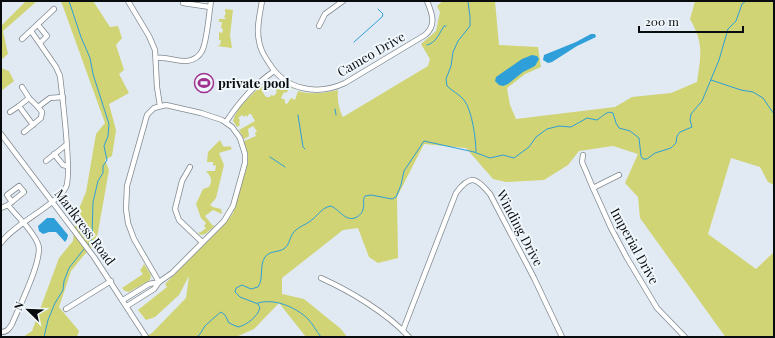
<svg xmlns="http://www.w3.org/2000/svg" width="775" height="338" viewBox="0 0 775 338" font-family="'Playfair Display',serif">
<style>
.green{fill:#d0d474}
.water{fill:#2e9fd8}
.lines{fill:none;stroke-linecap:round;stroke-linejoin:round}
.stream{stroke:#2e9fd8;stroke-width:1}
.minor-casing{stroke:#818990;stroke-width:6}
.minor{stroke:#fff;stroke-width:4.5}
.labels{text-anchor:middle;stroke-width:4;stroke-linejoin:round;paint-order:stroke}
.street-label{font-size:13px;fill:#090c0e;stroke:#f0f7fd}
.poi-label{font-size:13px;font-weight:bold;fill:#090c0e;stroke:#f0f7fd;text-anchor:start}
</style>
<rect width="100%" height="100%" fill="#e1eaf2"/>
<g class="green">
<polygon points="26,1 37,1 3,31 8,54 1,60 1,26"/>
<polygon points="61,1 93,1 110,27 118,26 122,38 116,45 124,70 119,74 129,93 109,104 116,130 112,156 105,160 109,170 96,243 84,255 71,271 59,307 79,331 77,337 23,337 32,331 59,258 73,241 76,216 86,192 96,134 105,123"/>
<path d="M443,1H495L499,45L538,47L541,67L525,74L507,88L510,105L516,119L615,107L632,97L671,93L697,82C701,54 704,44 690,19L695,1H774V185L768,182L760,167L731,158L708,234L756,269L774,252V337H726L724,335L640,218L638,197L625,183L638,154L613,146L579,151L568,165L544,180L506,182L493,179L466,148L424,144L397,197L398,258L378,263L369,257L358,228L343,230L282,278V294L304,299L341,329L347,337H306L279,303L254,329L236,337H145L152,333L186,298L189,276L179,295L155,317L146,320L138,310L167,287L165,284L224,225L233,213L247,166V152L244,141L256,136L255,133L257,131L253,126L248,129L249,136L244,139L239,130L255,121L251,114H249L247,117L246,115L244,117L242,115L238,118L240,120L239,122L240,125L237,127L233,121C236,108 253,93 264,84L266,87L263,93L266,97H270L271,95L274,96L277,92L275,89L283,84L287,87L283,83L296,89L290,88L286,93L284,92L281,98L285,100V103L287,104L291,98L295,100L298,91C310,95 326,93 338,90C337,98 339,110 343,117L428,66L430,59L421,44L436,31L440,12L437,6Z"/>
<polygon points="225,9 233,10 230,35 232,48 217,46 220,45 221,40 219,40 219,32 222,33 223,29 221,28 222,22 219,22 219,19 225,19 226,18 224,17 226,13 225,12"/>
<polygon points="1,68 9,71 14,81 1,91"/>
<path d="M220,140L223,146L225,147L227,146L228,147L230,146L232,149L219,153L224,165L216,198L210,205L213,207L221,209L222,214L213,210L205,216L213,226L214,225L215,226L203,237L214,226L205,234L201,235L198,233L201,232L206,228L204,226L206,223L201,218L196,204L203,189L209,187C213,180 211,177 206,171H215L216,166L215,165L213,166V162H207L208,152Z"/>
<polygon points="144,264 151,275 150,280 129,292 125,291 122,288 143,274 140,270 142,268"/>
</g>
<g class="water">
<polygon points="591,34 595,34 596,37 577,46 552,62 548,63 543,60 544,55 576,42"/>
<polygon points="532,55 537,56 539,59 535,66 523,72 508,84 503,86 499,85 495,81 496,77 522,59"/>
<polygon points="47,218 54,218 68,235 67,239 65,242 56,232 49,232 43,234 39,231 38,226"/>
</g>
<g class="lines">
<g class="stream">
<polyline points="69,1 81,37 90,58 93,74 109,124 108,136 104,146 107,160 103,166 103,173 98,181 93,202 92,236 91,241 88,245"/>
<path d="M468,1L470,17V26L458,41L453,52L451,66L446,79L447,86C452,91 459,94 464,100C472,110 476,139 476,152"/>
<polyline points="354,42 382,17 383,14 378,9"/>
<path d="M427,45C436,43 439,34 444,26H446"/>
<polyline points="711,80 741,90 753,92 763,98 774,114"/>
<polyline points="335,109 336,115"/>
<polyline points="298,115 303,147 305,149"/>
<polyline points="270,157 285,167"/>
<path d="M258,303C274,298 296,307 308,319C313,324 316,331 321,337"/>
<polyline points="44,337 48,320 55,303 63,290 64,281 69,268 84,249"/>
<path d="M197,337C201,334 202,330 205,326C207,324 218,314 221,312L225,315L229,323L238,327C247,325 257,317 260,308L258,304L240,297L235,292L236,288L242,285L251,289L258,287C264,278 259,266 265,257C270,250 279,253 285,248C290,244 290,234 296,230C300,226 305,225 309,222C317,217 322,207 331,206C340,210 346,223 357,217C360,215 363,212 363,209C365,204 362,201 365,196L371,195L392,199L396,197L401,185L404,171L424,141L474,152L490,158L503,155L514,158L529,147L536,137L547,129L559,126L571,127L587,118L597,120C602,117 607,110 613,113L616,123L619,128L630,131L639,138L641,156L643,159H647L655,153L671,148L676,143L677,136L680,132L692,127L690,120L691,114L702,101L719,60L728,29L736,21L742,4L746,1"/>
</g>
<defs>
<g id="minor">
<polyline points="128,1 149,36 155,50 157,87 160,106"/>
<path d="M262,1C260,14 256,28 259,41C260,49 264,56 269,63C285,90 317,96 345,83L425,35C437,25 432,13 427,1"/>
<polyline points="183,3 210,7"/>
<polyline points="38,25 47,36 40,43"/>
<polyline points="319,26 325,14 343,1"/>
<polyline points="22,39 54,9"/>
<path d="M156,58C167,56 176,62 187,61C194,60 199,57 202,51C207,42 209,13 211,1"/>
<polyline points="29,98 38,107"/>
<polyline points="19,106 29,98 22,87"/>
<polyline points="10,112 19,106 33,125"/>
<path d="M226,122C239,102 254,85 274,71"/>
<polyline points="24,132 41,118 42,112 38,107 50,98 63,97"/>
<polyline points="1,134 94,257 146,337"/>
<polyline points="54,154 63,165 67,166"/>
<polyline points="583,155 582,162 593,188 611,228 627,258 657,308 685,337"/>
<polyline points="46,161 66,145"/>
<polyline points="190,167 182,181 175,209 179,220 202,242"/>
<polyline points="593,188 619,175"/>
<polyline points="8,205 24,192 19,186 7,195 12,202"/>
<path d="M1,208L8,205C18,218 32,229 38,244C44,258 18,309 12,324C9,329 7,332 1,332"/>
<path d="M1,243C10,229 38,214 52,202C57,198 63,193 66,187C72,176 62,93 60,76L56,67L31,31"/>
<path d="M321,278C350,291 387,313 409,337"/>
<polyline points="123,300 149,284 159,282 172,273 224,221 233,206 245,163 245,154 240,138 232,127 222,120 201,113 166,105 154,108 147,115 127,186 126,209 128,223 134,239 159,282"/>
<polyline points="127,306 154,289 159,282"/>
<polyline points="66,309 111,281"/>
<path d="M403,330L456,193C470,174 476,177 490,194L534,278L562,337"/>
</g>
</defs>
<use href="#minor" class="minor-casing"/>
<use href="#minor" class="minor"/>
</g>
<defs>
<symbol id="stadium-ring" viewBox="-11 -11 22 22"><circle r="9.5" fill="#f0f7fd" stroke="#9f318f" stroke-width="1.5"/><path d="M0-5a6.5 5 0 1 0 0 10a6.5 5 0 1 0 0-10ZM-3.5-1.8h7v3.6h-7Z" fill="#9f318f"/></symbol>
</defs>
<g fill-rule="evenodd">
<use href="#stadium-ring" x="193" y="72" width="22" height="22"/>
</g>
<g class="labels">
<g class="street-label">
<text transform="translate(371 54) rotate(-30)" y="5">Cameo Drive</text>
<text transform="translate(85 227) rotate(53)" y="5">Marlkress Road</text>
<text transform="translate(520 228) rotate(62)" y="5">Winding Drive</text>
<text transform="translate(635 246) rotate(61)" y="5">Imperial Drive</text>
</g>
<g class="poi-label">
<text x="218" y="88">private pool</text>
</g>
</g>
<rect width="775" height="338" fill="none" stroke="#090c0e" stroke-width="4"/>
<g transform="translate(28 310) rotate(293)" stroke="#f0f7fd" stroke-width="3" paint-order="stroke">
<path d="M0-3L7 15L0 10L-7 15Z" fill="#090c0e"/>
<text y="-6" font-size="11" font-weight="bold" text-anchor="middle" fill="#090c0e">N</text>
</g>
<path d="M639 26v6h104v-6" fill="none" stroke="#090c0e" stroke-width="2"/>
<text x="645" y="26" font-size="12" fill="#090c0e" stroke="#f0f7fd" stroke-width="3" paint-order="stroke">200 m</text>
</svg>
